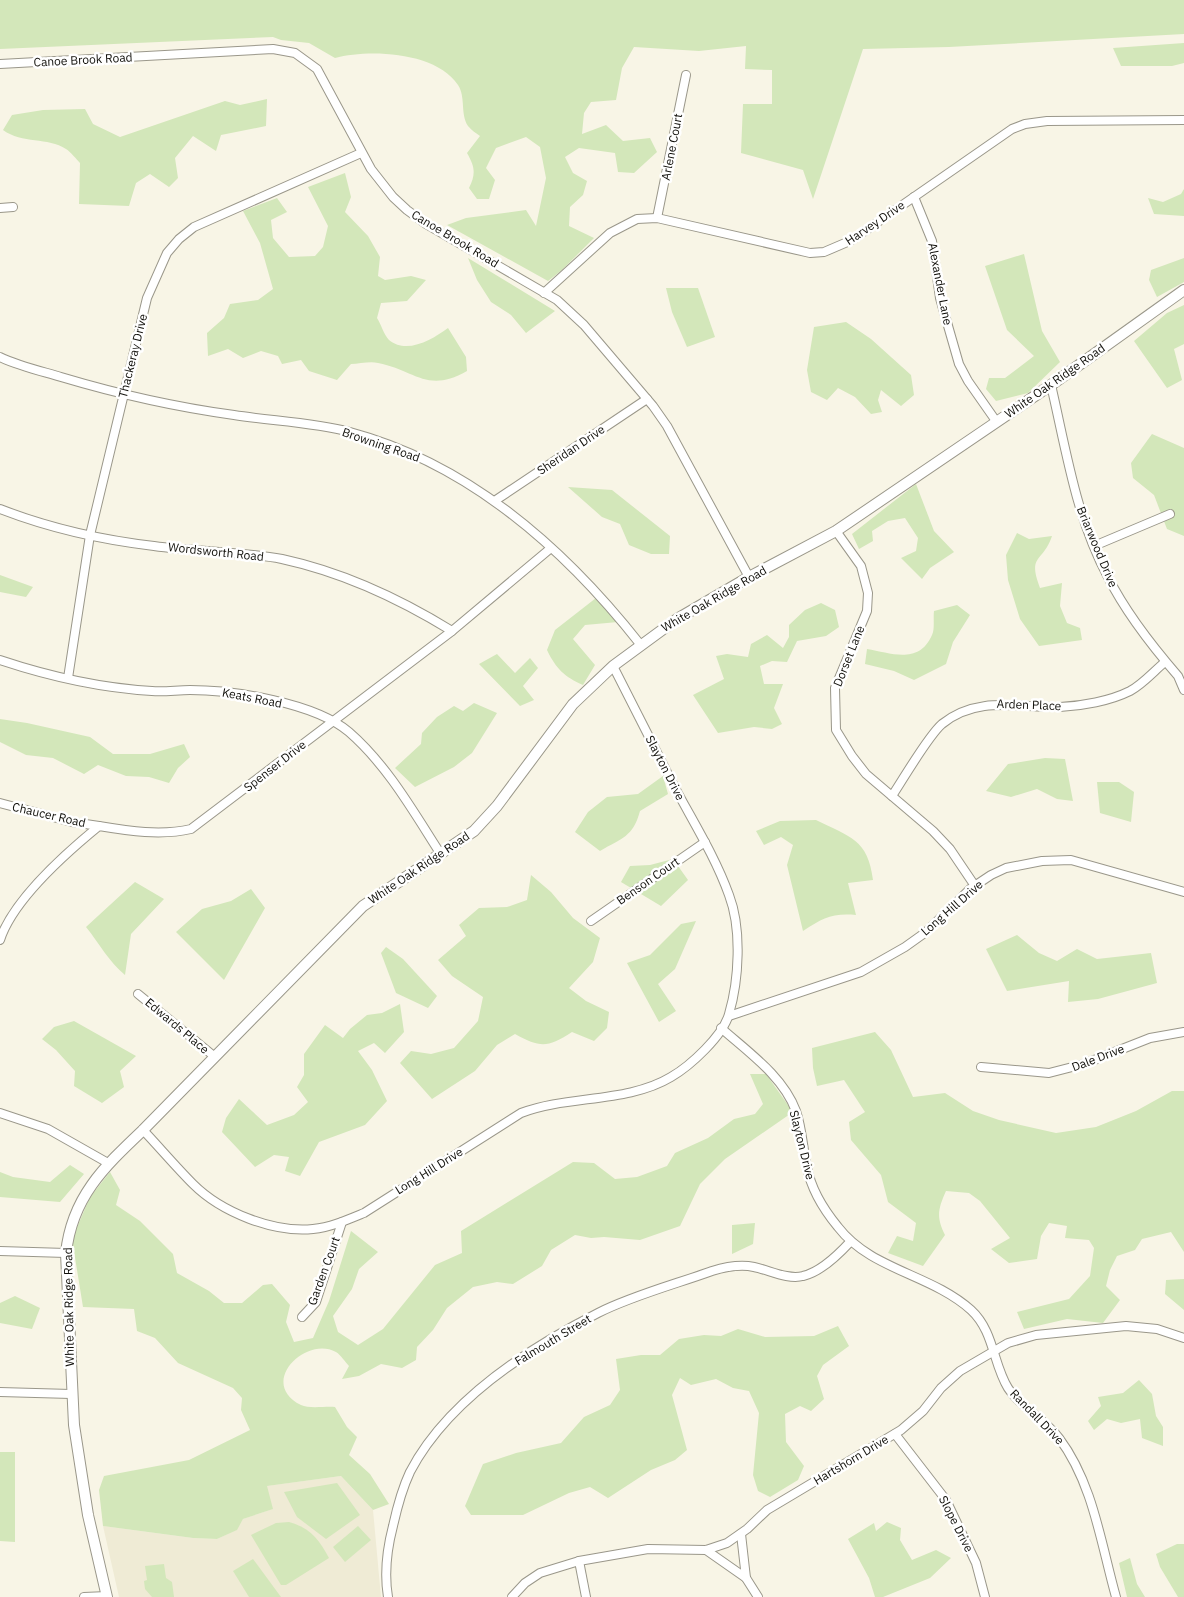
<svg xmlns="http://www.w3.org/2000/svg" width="1184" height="1597" viewBox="0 0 1184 1597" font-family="'IBM Plex Sans',sans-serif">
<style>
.built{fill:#efebd5}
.green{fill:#d3e7ba}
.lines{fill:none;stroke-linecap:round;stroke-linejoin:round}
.minor-casing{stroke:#9a978a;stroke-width:10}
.tertiary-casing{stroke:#9a978a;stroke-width:12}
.minor{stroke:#fff;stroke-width:8}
.tertiary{stroke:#fff;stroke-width:10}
.labels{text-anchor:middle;stroke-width:5;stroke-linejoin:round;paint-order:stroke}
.street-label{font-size:12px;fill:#0f0e09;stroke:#fff}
</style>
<rect width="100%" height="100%" fill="#f8f5e6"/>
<polygon class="built" points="341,1476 373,1510 381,1597 119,1597 103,1526 193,1538 217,1539 236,1530 243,1519 272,1509 266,1486"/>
<g class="green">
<path d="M0,0H1184V34L949,47L863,49L813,199L803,170L741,153L743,104H772V70L745,69L746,46L699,51L634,47L622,68L616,100L591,102L584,113L582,134L606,125L623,141L650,138L657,152L634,173L618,172L615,153L579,148L565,157L573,173L587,181L583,195L570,207L569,226L594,238L562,270L548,281L447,225L466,218L526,210L536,226L546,178L540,147L526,137L496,148L486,168L495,180L489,199H477L469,188C476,174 475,167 467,153L480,136C476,133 471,130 468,126C460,114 466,97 458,85C436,52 370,49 335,58L309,43L281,40L273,37L0,49Z"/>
<polygon points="1184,43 1184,63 1172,66 1121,66 1113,48"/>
<path d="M267,99L266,126L221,135L216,151L193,136L175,158L178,178L169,187L150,174L136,183L129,206L79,204L80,163C76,159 71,152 66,149C48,137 22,144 3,130L12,115L43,110L85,109L93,124L120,137L225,101L240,105Z"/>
<path d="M345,173L351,197L345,212L368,236L380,257L378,276L385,280L411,276L426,280L407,301L381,303L377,318C381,324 384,335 389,340C407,355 433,339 448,328L466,357L467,371C427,394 415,370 378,363C370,361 359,364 351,364L337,380L309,371L301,360L282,364L278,356L261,351L243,358L228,349L208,356L207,333L224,318L230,304L258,300L273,289L260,243L243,211L277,198L287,212L271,220L273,238L289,257L315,256L323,247L328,226L308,187Z"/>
<polygon points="1184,189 1184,216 1154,214 1148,198 1163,202 1181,194"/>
<polygon points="1024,254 1042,331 1060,362 1028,393 996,401 986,389 989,378 1005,378 1034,356 1007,330 985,266"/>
<polygon points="468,258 555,311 526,333 511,315 491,302 477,280"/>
<polygon points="1184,258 1184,282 1157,297 1149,280 1151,270"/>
<polygon points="666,288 698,288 715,337 687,347 672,312"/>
<polygon points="1184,305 1184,344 1174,349 1182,380 1167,388 1134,341 1167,313"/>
<polygon points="846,322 871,339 911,375 914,395 901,406 881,390 878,400 882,412 871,414 855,397 838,388 827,400 811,392 807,370 814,327"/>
<polygon points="1152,434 1184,448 1184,536 1167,529 1154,495 1133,478 1131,463"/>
<polygon points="916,484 934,531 954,552 930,568 922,579 901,558 916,551 918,538 905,518 888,521 872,531 873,541 859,549 852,534"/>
<polygon points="568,487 612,490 670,536 669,554 651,554 629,545 620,524 602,517"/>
<path d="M1017,533L1029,539L1052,536C1043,563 1027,554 1040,588L1062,583L1060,606L1067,623L1080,628L1082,640L1039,646L1020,619L1008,580L1006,555Z"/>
<polygon points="0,575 33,587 26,597 0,592"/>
<path d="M596,598L618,622L585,625L573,639L595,665L583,685C565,677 556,669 547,650L555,630Z"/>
<polygon points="821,603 835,610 839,627 826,636 797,641 787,662 772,661 760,666 764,684 783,684 774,708 782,724 772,729 754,727 718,733 693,695 724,679 716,656 727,654 748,657 751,644 767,635 783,648 789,637 789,625 805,610"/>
<path d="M957,605L970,615L953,642L946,664L914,680L894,671L865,664L867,649C891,653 919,665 932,635C935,629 933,618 934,611Z"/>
<polygon points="497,654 515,673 530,658 538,668 523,686 534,700 520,706 479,664"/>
<polygon points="474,703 497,713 472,753 454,767 415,787 395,768 421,744 422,733 437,717 454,706 463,711"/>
<polygon points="0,719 27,723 90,737 113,754 150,754 184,744 190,757 178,768 169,783 149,777 126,776 98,765 84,774 53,758 26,755 0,742"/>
<polygon points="1045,758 1065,759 1073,801 1057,799 1037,789 1011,797 986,791 1008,764"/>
<path d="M663,776L668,794L640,811C633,837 622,838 600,851L575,832L588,812L607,797L638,794Z"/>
<polygon points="1097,782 1119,782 1134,792 1131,822 1100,813"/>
<path d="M816,820C850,837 868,839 873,880L848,883L856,915C832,913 823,918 803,931L787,865L793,845L781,837L764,845L756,831L780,821Z"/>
<polygon points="673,859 688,880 661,906 621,882 630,866 650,865"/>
<path d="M531,875L551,892L573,918L600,938L593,962L569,988L586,1001L609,1012L607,1028L594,1041L572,1032C547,1048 541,1048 515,1034L497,1045L475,1071L432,1099L400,1063L411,1051L431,1054L454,1048L478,1021L483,997L452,976L438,960L466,936L459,925L479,908L507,907L527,900Z"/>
<path d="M135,882L164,899L131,934L125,975C109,962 99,943 86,927Z"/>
<polygon points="251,889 265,908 224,980 176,932 202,909 231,901"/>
<polygon points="696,921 675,969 658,984 676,1011 659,1022 627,963 650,955 681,924"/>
<polygon points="1017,935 1039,953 1057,961 1077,949 1097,959 1151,953 1157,983 1098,999 1068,1002 1069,981 1007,991 986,949"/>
<polygon points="386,947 403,959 437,996 428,1008 396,993 381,953"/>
<polygon points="400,1004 404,1032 385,1053 374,1043 358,1051 372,1070 387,1101 365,1125 319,1142 300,1176 285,1171 289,1157 274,1155 255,1167 222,1132 226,1118 239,1099 267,1125 294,1115 308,1102 297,1087 304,1075 304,1054 325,1025 343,1038 350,1029 367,1015 382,1013"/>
<polygon points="74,1021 136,1056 120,1071 124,1087 102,1103 74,1086 75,1071 56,1050 42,1039 54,1027"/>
<path d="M875,1032L891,1050L913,1097L945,1093L973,1111L999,1120L1056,1133L1096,1127L1136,1111L1172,1091H1184V1252L1171,1232L1142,1239L1135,1250L1117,1256L1110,1270L1106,1286L1120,1300L1103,1323L1067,1319L1024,1329L1017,1312L1069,1299L1090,1276L1094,1248L1089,1240L1065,1238L1067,1226L1049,1223L1041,1236L1037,1259L1009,1263L991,1249L1010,1238L980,1201L969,1193L946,1191C938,1209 936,1217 945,1235L923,1266L888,1253L897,1236L913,1241L916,1223L888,1202L881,1175L851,1140L849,1122L865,1112L844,1080L817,1086L813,1068L812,1048Z"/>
<path d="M750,1074H766L793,1112L725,1159L700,1184L680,1226L640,1240L604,1237L591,1238L575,1235L551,1250L542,1266L513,1284L497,1282L473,1287L447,1308L433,1330L417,1347L416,1360L402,1368L381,1364L359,1376L342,1379L349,1366C345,1362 341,1355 336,1352C306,1335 257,1383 301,1405C309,1409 326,1406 335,1407L347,1427L357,1437L349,1455L370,1474L389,1504L373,1510L341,1476L267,1486L273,1509L243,1519L237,1530L217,1539L193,1538L103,1526L99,1490L104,1476L189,1460L250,1430L241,1410L242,1398L233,1388L178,1363L155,1338L137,1331L134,1309L83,1307L72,1239L90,1197L110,1172L120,1190L116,1205L140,1221L173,1254L177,1273L209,1291L224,1303H242L263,1285L272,1284L290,1305L286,1322L294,1342L313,1338L329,1301L351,1231L378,1252L359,1269L352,1289L333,1316L338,1332L358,1345L383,1329L435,1265L462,1253L461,1231L573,1162L594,1163L615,1179L637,1177L667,1166L675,1153L708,1138L734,1119L755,1114L763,1104Z"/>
<polygon points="70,1165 84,1174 60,1202 0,1197 0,1172 13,1177 50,1182"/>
<polygon points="755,1223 753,1244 732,1254 732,1225"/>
<polygon points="1184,1279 1184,1310 1165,1294 1166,1280"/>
<polygon points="15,1296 40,1308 32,1329 0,1323 0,1303"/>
<polygon points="838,1326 849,1346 823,1365 817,1376 824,1399 811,1411 800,1406 785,1414 786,1442 804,1466 798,1480 770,1497 758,1491 753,1475 759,1413 749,1391 733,1388 716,1379 691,1385 680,1378 672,1395 687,1450 675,1460 651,1470 608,1498 590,1487 569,1493 523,1515 471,1515 465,1506 483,1464 516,1453 561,1443 584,1417 610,1405 620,1390 616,1359 641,1355 660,1355 679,1339 704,1335 721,1336 738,1329 765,1337 814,1336"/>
<polygon points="1139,1380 1152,1394 1156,1416 1163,1427 1163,1446 1142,1438 1140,1419 1121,1423 1107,1419 1094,1430 1088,1421 1101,1406 1098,1397 1123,1393"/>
<polygon points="0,1452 15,1452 15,1542 0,1541"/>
<polygon points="337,1483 360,1515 326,1539 297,1517 284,1492"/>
<path d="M289,1522C310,1528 319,1539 329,1558L286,1585H281L251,1535L276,1523Z"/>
<polygon points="887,1522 901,1528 900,1540 912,1560 936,1550 951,1558 930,1578 883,1597 875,1597 869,1578 848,1539 874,1523 876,1531"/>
<polygon points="358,1526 371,1540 345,1562 333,1547"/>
<polygon points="1177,1544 1184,1544 1184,1597 1178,1597 1160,1567 1156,1554"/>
<polygon points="1130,1558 1137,1584 1145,1597 1127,1597 1119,1563"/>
<polygon points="253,1559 281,1597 249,1597 233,1571"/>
<polygon points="164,1564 166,1578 172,1582 174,1597 152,1597 145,1589 144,1581 147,1580 145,1566"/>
</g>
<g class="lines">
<defs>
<g id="minor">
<polyline points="0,64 273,49 295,53 317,69 371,169 393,197 407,210 426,224 557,300 584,325 653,406 667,426 749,577"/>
<polyline points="914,197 932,241 940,298 959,364 968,381 996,421"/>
<polyline points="0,208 13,207"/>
<polyline points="657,218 686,75"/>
<polyline points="544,293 610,233 637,219 657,218 810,253 824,252 852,240 1012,129 1025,124 1047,121 1184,120"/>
<path d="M0,357C19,366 41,371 61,377C118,394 175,407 234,415C272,421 313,422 350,432C470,464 565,549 640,644"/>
<path d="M1051,385C1066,449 1076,518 1108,577C1126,613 1152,646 1178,676L1184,690"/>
<polyline points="496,500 647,399"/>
<path d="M0,509C49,528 102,540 154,546C197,552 239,551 282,559C342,572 400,599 452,631"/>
<polyline points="836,531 861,566 868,593 867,611 835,688 836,730 852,756 866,774 933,831 950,849 975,886"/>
<polyline points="1094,546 1170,514"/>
<path d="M0,660C48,676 102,688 152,691C165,692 177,690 190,690C234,690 315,703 349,732C387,765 413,811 440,853"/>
<polyline points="68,678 90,535 147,298 167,253 179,239 194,227 361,153"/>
<path d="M892,796C904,778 928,736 942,724C978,695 1019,708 1060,707C1082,706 1110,701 1130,691C1143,684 1154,671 1165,662"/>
<polyline points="0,803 72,822 99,826"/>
<polyline points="591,921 705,842"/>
<path d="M0,940C13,900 66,853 99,826C129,831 161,836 191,829L452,631L551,548"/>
<polyline points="138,994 215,1057"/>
<polyline points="729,1016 861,972 905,947 926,932 970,889 991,875 1006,868 1042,861 1071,860 1184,892"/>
<path d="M721,1028C748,1052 783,1076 796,1111C802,1128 803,1149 807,1167C811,1189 824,1210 838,1227C871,1270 931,1274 971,1310C994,1331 993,1364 1008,1388C1021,1408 1045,1419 1059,1438C1093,1483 1101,1544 1116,1597"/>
<polyline points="981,1067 1049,1073 1084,1064 1150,1038 1184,1032"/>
<polyline points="0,1113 48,1129 108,1163"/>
<path d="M143,1130C160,1148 176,1167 193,1184C221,1212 273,1233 313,1229C331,1227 347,1220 364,1213L521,1113C568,1095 628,1103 671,1077C690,1066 723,1036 729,1014C739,980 742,929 729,895C715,856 692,820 673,784C653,745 633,705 613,666"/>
<polyline points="0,1251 66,1253"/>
<polyline points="302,1317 316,1302 342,1222"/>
<polyline points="0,1392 71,1394"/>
<polyline points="895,1434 946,1500 976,1563 985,1597"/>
<polyline points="741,1534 746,1578 758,1597"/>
<polyline points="706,1550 746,1578"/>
<polyline points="579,1561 586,1597"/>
<polyline points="84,1597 107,1596"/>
<path d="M388,1597C384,1573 387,1549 393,1526C397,1508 402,1489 410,1472C447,1401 529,1348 598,1313C631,1296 676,1284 712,1271C725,1267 740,1264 754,1267C769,1270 788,1280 803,1276C821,1272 838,1255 850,1242"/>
<polyline points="512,1597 525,1583 540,1573 579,1561 648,1549 706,1550 727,1543 747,1529 767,1510 901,1430 923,1411 941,1388 960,1371 1008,1343 1036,1335 1126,1326 1157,1329 1184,1338"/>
</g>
<path id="tertiary" d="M107,1597L88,1515L74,1425L66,1253C72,1197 104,1167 143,1130L363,906L474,831L497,806L573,704L613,666L677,619L749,577L836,531L1051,385L1184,290"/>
</defs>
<use href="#minor" class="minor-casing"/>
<use href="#tertiary" class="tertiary-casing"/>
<use href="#minor" class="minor"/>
<use href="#tertiary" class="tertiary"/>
</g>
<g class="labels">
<g class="street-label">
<text transform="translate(83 60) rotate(-3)" y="4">Canoe Brook Road</text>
<text transform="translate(672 147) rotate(-79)" y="4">Arlene Court</text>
<text transform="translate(875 223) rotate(-34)" y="4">Harvey Drive</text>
<text transform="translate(455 239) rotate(31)" y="4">Canoe Brook Road</text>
<text transform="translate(940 284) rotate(79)" y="4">Alexander Lane</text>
<text transform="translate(133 356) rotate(-76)" y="4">Thackeray Drive</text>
<text transform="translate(1055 381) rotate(-35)" y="4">White Oak Ridge Road</text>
<text transform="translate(381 445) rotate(19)" y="4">Browning Road</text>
<text transform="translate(571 450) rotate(-34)" y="4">Sheridan Drive</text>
<text transform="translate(1097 547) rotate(67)" y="4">Briarwood Drive</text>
<text transform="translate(216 552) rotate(6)" y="4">Wordsworth Road</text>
<text transform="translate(714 599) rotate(-30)" y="4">White Oak Ridge Road</text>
<text transform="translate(849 656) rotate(-68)" y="4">Dorset Lane</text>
<text transform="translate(252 698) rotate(11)" y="4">Keats Road</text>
<text transform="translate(1029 705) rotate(2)" y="4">Arden Place</text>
<text transform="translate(275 766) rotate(-38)" y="4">Spenser Drive</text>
<text transform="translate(665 768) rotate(63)" y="4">Slayton Drive</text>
<text transform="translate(49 815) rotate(13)" y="4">Chaucer Road</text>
<text transform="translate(419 868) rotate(-34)" y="4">White Oak Ridge Road</text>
<text transform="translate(648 881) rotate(-35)" y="4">Benson Court</text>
<text transform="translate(952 908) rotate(-41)" y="4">Long Hill Drive</text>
<text transform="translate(177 1026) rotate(40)" y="4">Edwards Place</text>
<text transform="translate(1098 1058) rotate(-21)" y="4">Dale Drive</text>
<text transform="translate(802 1145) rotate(76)" y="4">Slayton Drive</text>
<text transform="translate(429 1171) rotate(-32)" y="4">Long Hill Drive</text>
<text transform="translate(324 1271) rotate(-70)" y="4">Garden Court</text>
<text transform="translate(69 1307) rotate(-91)" y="4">White Oak Ridge Road</text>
<text transform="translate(553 1340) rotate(-31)" y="4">Falmouth Street</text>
<text transform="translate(1037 1417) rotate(46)" y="4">Randall Drive</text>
<text transform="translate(851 1460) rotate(-31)" y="4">Hartshorn Drive</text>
<text transform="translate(956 1524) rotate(63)" y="4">Slope Drive</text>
</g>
</g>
</svg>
